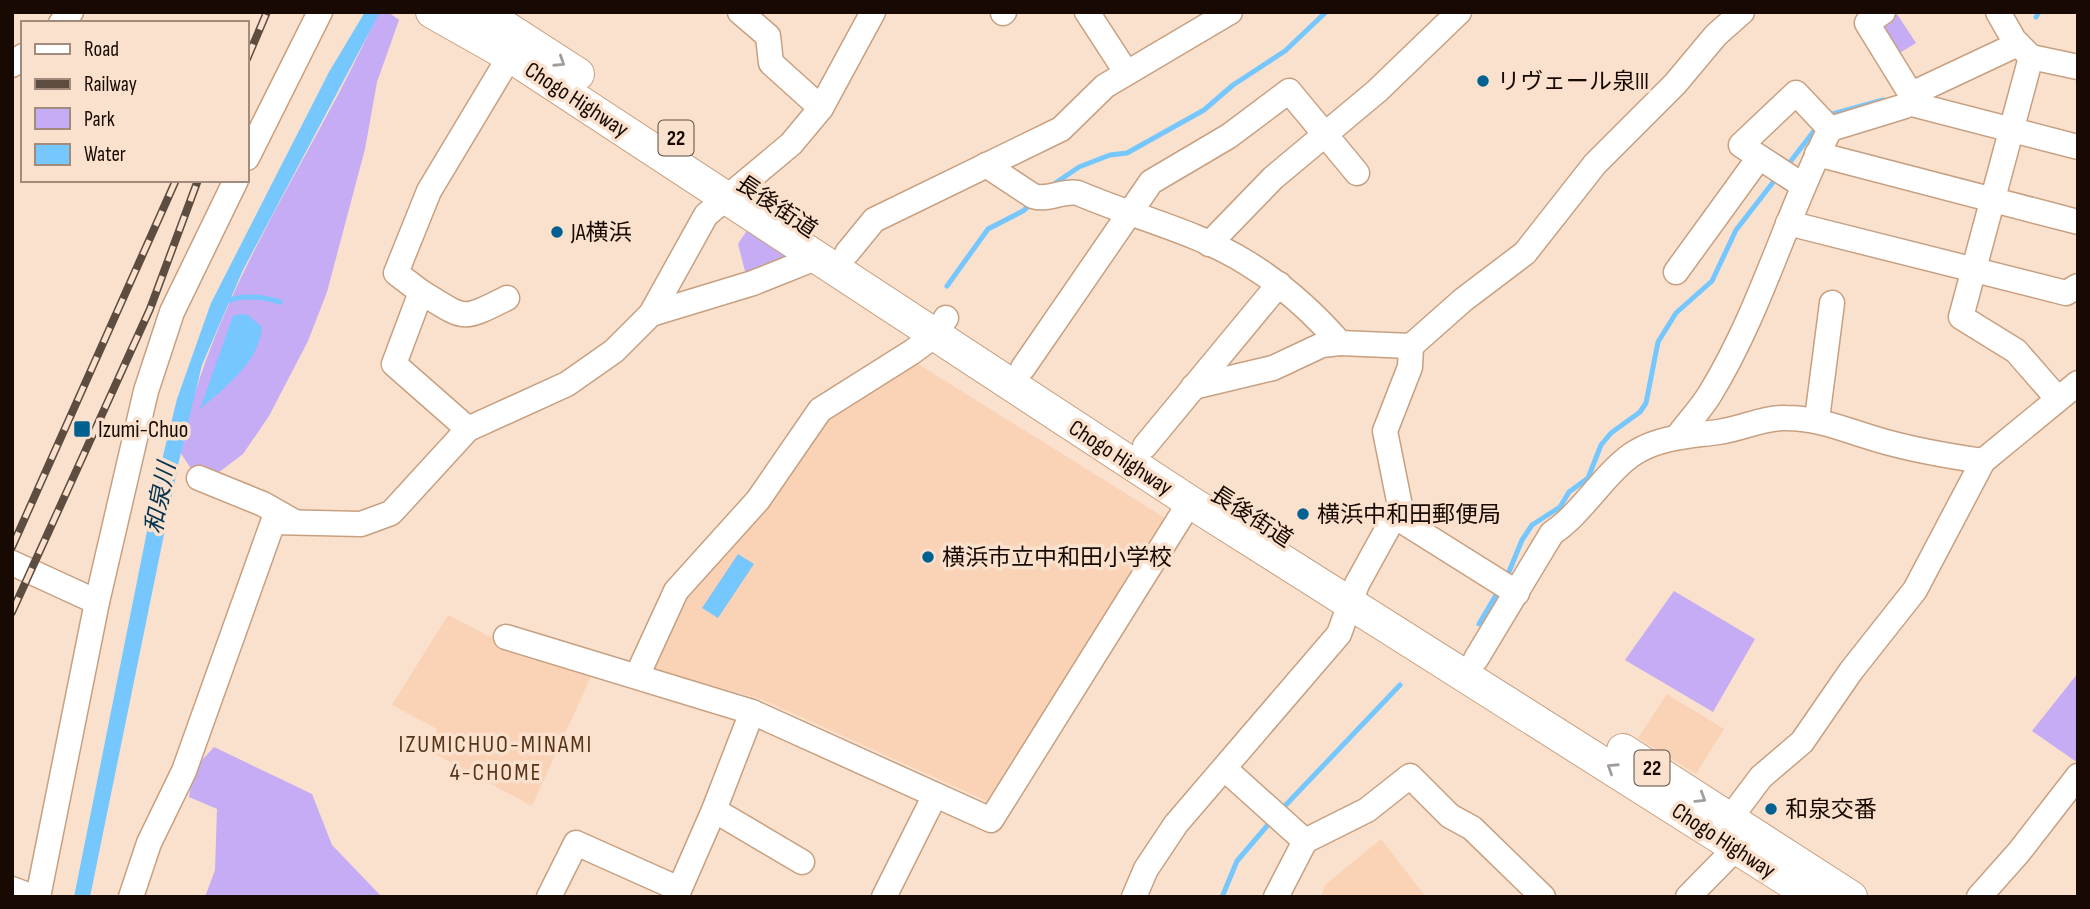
<svg xmlns="http://www.w3.org/2000/svg" width="2090" height="909" viewBox="0 0 2090 909" font-family="'Sofia Sans Condensed','Noto Sans JP',sans-serif">
<style>
.built{fill:#fad3b6}
.green{fill:#c5acf4}
.water{fill:#76c7fe}
.lines{fill:none;stroke-linecap:round;stroke-linejoin:round}
.stream{stroke:#76c7fe;stroke-width:5}
.minor-casing{stroke:#c7a081;stroke-width:27}
.major-casing{stroke:#c7a081;stroke-width:34}
.minor{stroke:#fff;stroke-width:24}
.major{stroke:#fff;stroke-width:32}
.rail-casing{stroke:#5d4c40;stroke-width:8}
.rail{stroke:#fae1cd;stroke-width:5;stroke-dasharray:16;stroke-linecap:butt}
.oneway{stroke:#a39d9a}
.poi-dot{fill:#006191;stroke:#fae1cd;stroke-width:2.5}
.labels{text-anchor:middle;stroke-width:7;stroke-linejoin:round;paint-order:stroke}
.shield{fill:#fae1cd;stroke:#5c4a3f;stroke-width:2}
.shield-label{font-size:21px;font-weight:bold;fill:#180a02}
.poi-label{font-size:23px;fill:#180a02;stroke:#fae1cd;text-anchor:start}
.street-label{font-size:23px;fill:#180a02;stroke:#fae1cd}
.water-label{font-size:24px;font-style:italic;fill:#04344f;stroke:#fae1cd}
.neighbourhood-label{font-size:24px;letter-spacing:2px;fill:#563518;stroke:#fae1cd}
</style>
<rect width="100%" height="100%" fill="#fae1cd"/>
<g class="built">
<polygon points="912,360 1165,518 987,801 761,699 648,668 681,596 827,416"/>
<polygon points="448,615 502,643 594,670 532,806 428,750 437,729 392,705"/>
<polygon points="1667,694 1724,729 1696,774 1638,738"/>
<polygon points="1381,839 1426,897 1321,897 1325,885"/>
</g>
<g class="green">
<path d="M379,12H388L399,20L377,82L365,149L327,292L308,341L269,416L243,454L214,476L190,467L180,452C205,329 267,226 326,117C345,83 362,47 379,12Z"/>
<polygon points="1897,14 1916,43 1898,54 1880,29 1882,22"/>
<polygon points="750,226 800,259 747,279 738,244"/>
<polygon points="1674,591 1755,639 1713,712 1625,660"/>
<polygon points="2078,673 2078,763 2032,731"/>
<polygon points="214,747 312,794 332,845 382,897 205,897 215,870 217,809 189,797 193,770"/>
</g>
<g class="water">
<polygon points="365,12 380,12 243,270 202,365 179,461 90,897 74,897 158,476 177,399 211,303 329,72"/>
<path d="M241,314L248,315L262,327C259,363 225,387 200,409L233,316Z"/>
<polygon points="738,554 754,564 718,618 702,608"/>
</g>
<g class="lines">
<g class="stream">
<polyline points="2036,17 2039,12"/>
<polyline points="1829,115 1883,100"/>
<polyline points="1787,166 1817,127"/>
<polyline points="1051,186 1079,167 1110,155 1127,153 1204,110 1233,85 1285,51 1326,12"/>
<polyline points="947,286 988,229 1023,211 1031,204"/>
<path d="M225,302C241,294 263,297 280,302"/>
<polyline points="1506,579 1522,540 1532,525 1560,507 1569,492 1588,478 1601,445 1611,433 1640,412 1646,403 1658,342 1676,313 1712,281 1736,230 1778,176"/>
<polyline points="1479,624 1499,590"/>
<polyline points="1282,809 1400,685"/>
<polyline points="1222,897 1237,861 1273,819"/>
</g>
<defs>
<g id="minor">
<polyline points="740,12 768,36 771,63 821,108"/>
<polyline points="1087,12 1126,72"/>
<polyline points="1883,12 1867,23 1912,96"/>
<polyline points="1998,12 2014,40 2031,57 2078,67"/>
<polyline points="1003,13 1004,12"/>
<polyline points="61,23 71,12"/>
<polyline points="2031,57 1961,317 2016,351 2057,398"/>
<polyline points="12,65 23,56"/>
<polyline points="1908,103 2078,147"/>
<polyline points="1817,154 2078,222"/>
<polyline points="247,158 320,12"/>
<path d="M986,165L1033,196C1049,201 1062,190 1078,193C1133,217 1196,231 1247,263C1283,285 1312,311 1340,343L1411,346L1463,300L1525,253L1595,164L1675,84L1716,35L1742,12"/>
<polyline points="1802,185 1741,145 1796,93 1830,129"/>
<polyline points="1788,223 2066,293 2078,286"/>
<polyline points="1209,244 1273,178 1377,91 1459,12"/>
<polyline points="847,253 874,220 1061,129 1105,86 1230,12"/>
<polyline points="1676,272 1758,159"/>
<path d="M421,292C466,319 459,322 507,298"/>
<polyline points="651,314 753,283 818,257"/>
<polyline points="1023,368 1151,182 1229,136 1289,91 1357,173"/>
<polyline points="1193,387 1273,368 1322,345 1340,343"/>
<polyline points="1817,419 1832,303"/>
<polyline points="468,429 394,364 421,292 396,273 429,191 510,56"/>
<path d="M1678,436C1688,422 1701,409 1710,394C1761,311 1786,215 1830,129L1905,106L1920,90L2018,44"/>
<polyline points="1145,446 1279,284"/>
<polyline points="199,478 263,504 293,521"/>
<polyline points="1396,517 1517,593"/>
<polyline points="12,563 97,602"/>
<polyline points="506,637 752,712 991,820 1190,502"/>
<path d="M1476,659L1552,533C1583,513 1606,470 1636,452C1661,437 1690,436 1718,432C1741,429 1764,417 1786,418C1820,418 1847,431 1879,440C1913,450 1948,456 1983,461"/>
<polyline points="637,676 676,591 758,500 820,410 912,352 935,335 946,318"/>
<polyline points="1225,769 1305,841 1276,897"/>
<polyline points="714,810 802,862"/>
<polyline points="1731,817 1761,777 1802,742 1851,671 1915,590 1983,461 2078,383"/>
<polyline points="1305,841 1367,810 1410,776 1450,816 1472,828 1543,897"/>
<polyline points="12,889 33,897"/>
<polyline points="38,897 97,602 146,391 172,312 236,180"/>
<polyline points="131,897 149,843 184,771 273,522 361,524 391,513 468,429 567,384 614,351 651,314 706,215 791,144 821,108 873,12"/>
<polyline points="549,897 576,843 679,889"/>
<polyline points="676,897 714,810 752,712"/>
<polyline points="884,897 935,795"/>
<polyline points="1134,897 1146,869 1176,824 1339,634 1357,584 1400,506 1385,431 1410,367 1411,346"/>
<polyline points="1688,897 1736,848"/>
<polyline points="1979,897 2019,852 2078,776"/>
</g>
<g id="major">
<polyline points="432,12 510,56 1190,502 1814,897"/>
<polyline points="482,12 578,74"/>
<polyline points="1623,750 1851,897"/>
</g>
</defs>
<use href="#minor" class="minor-casing"/>
<use href="#major" class="major-casing"/>
<use href="#minor" class="minor"/>
<use href="#major" class="major"/>
<defs>
<g id="rail">
<polyline points="247,59 267,12"/>
<polyline points="12,547 176,180"/>
<polyline points="12,612 150,309 198,180"/>
</g>
</defs>
<use href="#rail" class="rail-casing"/>
<use href="#rail" class="rail"/>
</g>
<defs><path id="oneway-chevron" d="M-2-3.5L2.5 0L-2 3.5" fill="none" stroke-width="1.6" stroke-linecap="round" stroke-linejoin="round" transform="scale(1.75)"/></defs>
<g class="oneway">
<use href="#oneway-chevron" transform="translate(560 62) rotate(33)"/>
<use href="#oneway-chevron" transform="translate(1612 768) rotate(-147)"/>
<use href="#oneway-chevron" transform="translate(1701 798) rotate(32)"/>
</g>
<g class="poi-dot">
<circle cx="1483" cy="81" r="7"/>
<circle cx="557" cy="232" r="7"/>
<rect x="73" y="420" width="18" height="18" rx="3.5"/>
<circle cx="1303" cy="514" r="7"/>
<circle cx="928" cy="557" r="7"/>
<circle cx="1771" cy="809" r="7"/>
</g>
<g class="labels">
<g class="shield">
<rect x="658.5" y="120.5" width="35" height="35" rx="5"/>
<rect x="1634.5" y="750.5" width="35" height="35" rx="5"/>
</g>
<g class="shield-label">
<text x="676" y="145">22</text>
<text x="1652" y="775">22</text>
</g>
<g class="poi-label">
<text x="1497" y="89">リヴェール泉III</text>
<text x="571" y="240">JA横浜</text>
<text x="98" y="437">Izumi-Chuo</text>
<text x="1317" y="522">横浜中和田郵便局</text>
<text x="942" y="565">横浜市立中和田小学校</text>
<text x="1785" y="817">和泉交番</text>
</g>
<g class="street-label">
<text transform="translate(577 99) rotate(33)" y="8">Chogo Highway</text>
<text transform="translate(777 206) rotate(34)" y="8">長後街道</text>
<text transform="translate(1121 457) rotate(33)" y="8">Chogo Highway</text>
<text transform="translate(1252 516) rotate(33)" y="8">長後街道</text>
<text transform="translate(1724 840) rotate(33)" y="8">Chogo Highway</text>
</g>
<g class="water-label">
<text transform="translate(160 498) rotate(-79)" y="8">和泉川</text>
</g>
<g class="neighbourhood-label">
<text x="496" y="752">IZUMICHUO-MINAMI<tspan x="496" dy="28">4-CHOME</tspan></text>
</g>
</g>
<rect width="2090" height="909" fill="none" stroke="#180a02" stroke-width="28"/>
<rect x="21" y="21" width="228" height="161" fill="#fae1cd" stroke="#a08b7c" stroke-width="2"/>
<rect x="35" y="44" width="35" height="10" fill="#ffffff" stroke="#a08b7c" stroke-width="2"/>
<text x="84" y="56" font-size="21" fill="#180a02">Road</text>
<rect x="35" y="79" width="35" height="10" fill="#5d4c40" stroke="#a08b7c" stroke-width="2"/>
<text x="84" y="91" font-size="21" fill="#180a02">Railway</text>
<rect x="35" y="108" width="35" height="21" fill="#c5acf4" stroke="#a08b7c" stroke-width="2"/>
<text x="84" y="126" font-size="21" fill="#180a02">Park</text>
<rect x="35" y="144" width="35" height="21" fill="#76c7fe" stroke="#a08b7c" stroke-width="2"/>
<text x="84" y="161" font-size="21" fill="#180a02">Water</text>
</svg>
